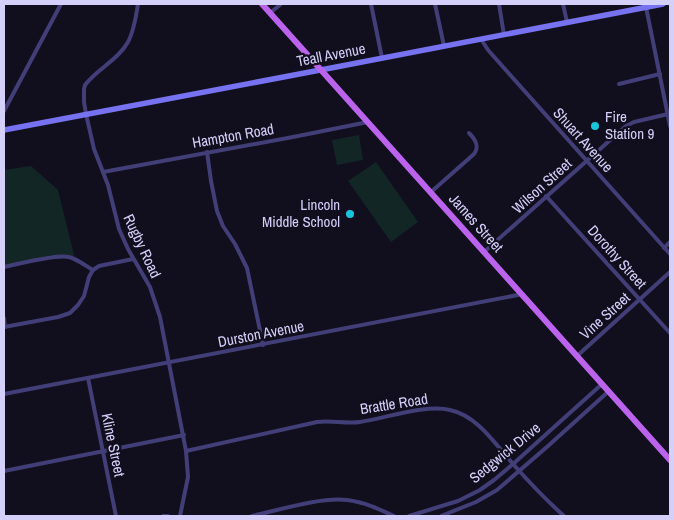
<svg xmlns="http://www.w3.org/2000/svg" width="674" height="520" viewBox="0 0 674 520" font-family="'Archivo Narrow',sans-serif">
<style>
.green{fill:#122626}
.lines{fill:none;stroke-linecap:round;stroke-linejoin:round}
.street{stroke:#423e77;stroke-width:4}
.secondary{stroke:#7772ef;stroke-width:5.5}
.primary{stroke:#bc63ed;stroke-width:6}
.poi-dot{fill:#1ac5dc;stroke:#110e1d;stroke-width:2}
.labels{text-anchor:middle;stroke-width:4.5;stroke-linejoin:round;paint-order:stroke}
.street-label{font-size:15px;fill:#d5d0fa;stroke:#110e1d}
.poi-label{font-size:15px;fill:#d5d0fa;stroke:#110e1d;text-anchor:start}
</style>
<rect width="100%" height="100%" fill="#110e1d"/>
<g class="green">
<polygon points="359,135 363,160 337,165 332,140"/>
<polygon points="376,162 418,222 391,242 348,181"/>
<polygon points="31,166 58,190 75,259 67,256 4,267 4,170"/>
</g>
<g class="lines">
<g class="street">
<path d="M138,4C136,17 134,31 128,42C118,60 97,69 85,85L84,89V102L86,114L94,149L108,185L119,229L128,249L150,287L160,317L186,451L188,477L180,516"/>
<polyline points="371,4 382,58"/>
<polyline points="435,4 444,46"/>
<polyline points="499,4 504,35"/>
<polyline points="563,4 567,22"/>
<polyline points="646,7 670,126"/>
<polyline points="270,13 281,4"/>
<polyline points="481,39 488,50 670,254"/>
<polyline points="619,84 660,74"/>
<polyline points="4,111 61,4"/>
<polyline points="207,152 211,181 217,211 223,226 235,244 247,268 263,345"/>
<polyline points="103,172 293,137 368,122"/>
<path d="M431,192L474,154C480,146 475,139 469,133"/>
<polyline points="546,196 670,333"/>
<polyline points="664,248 670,242"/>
<polyline points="484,252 626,126 634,122 668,114"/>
<path d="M4,267C17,264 58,254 69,257C77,259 86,266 93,270"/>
<polyline points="4,318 5,327"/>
<polyline points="4,327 58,317 70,313 78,305 84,296 89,277 93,270 99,266 133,259"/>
<polyline points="577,356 670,272"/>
<polyline points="88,378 116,516"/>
<polyline points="4,394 523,294"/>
<path d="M186,451L317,422C331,420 346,424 360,422C386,418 426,404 450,410C478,416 495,444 513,464C529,482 546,500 564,516"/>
<polyline points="4,471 184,435"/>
<polyline points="163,516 168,516"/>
<path d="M252,516C279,510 320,497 347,500C364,502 379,509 394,516"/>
<polyline points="409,516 458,501 480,490 494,480 513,464 602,384"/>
<polyline points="441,516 476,502 497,490 548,446 609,391"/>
</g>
<polyline class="secondary" points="4,130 331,68 663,4"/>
<polyline class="primary" points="262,4 670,460"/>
</g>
<g class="poi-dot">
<circle cx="595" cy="126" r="5"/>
<circle cx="350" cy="214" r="5"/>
</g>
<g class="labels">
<g class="street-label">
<text transform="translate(331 55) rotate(-11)" y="5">Teall Avenue</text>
<text transform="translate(233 136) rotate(-10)" y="5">Hampton Road</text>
<text transform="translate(583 140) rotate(48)" y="5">Shuart Avenue</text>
<text transform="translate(542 186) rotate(-42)" y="5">Wilson Street</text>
<text transform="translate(476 223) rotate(48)" y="5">James Street</text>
<text transform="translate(142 246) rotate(65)" y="5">Rugby Road</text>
<text transform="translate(617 257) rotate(48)" y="5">Dorothy Street</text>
<text transform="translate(605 316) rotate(-42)" y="5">Vine Street</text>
<text transform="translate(261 334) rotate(-11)" y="5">Durston Avenue</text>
<text transform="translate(394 404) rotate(-9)" y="5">Brattle Road</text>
<text transform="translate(113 445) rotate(78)" y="5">Kline Street</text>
<text transform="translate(505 453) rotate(-39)" y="5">Sedgwick Drive</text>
</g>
<g class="poi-label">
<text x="605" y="122">Fire<tspan x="605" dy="17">Station 9</tspan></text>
<text x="340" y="210" text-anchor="end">Lincoln<tspan x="340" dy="17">Middle School</tspan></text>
</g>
</g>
<rect width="674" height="520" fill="none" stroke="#d5d0fa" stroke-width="10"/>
</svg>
